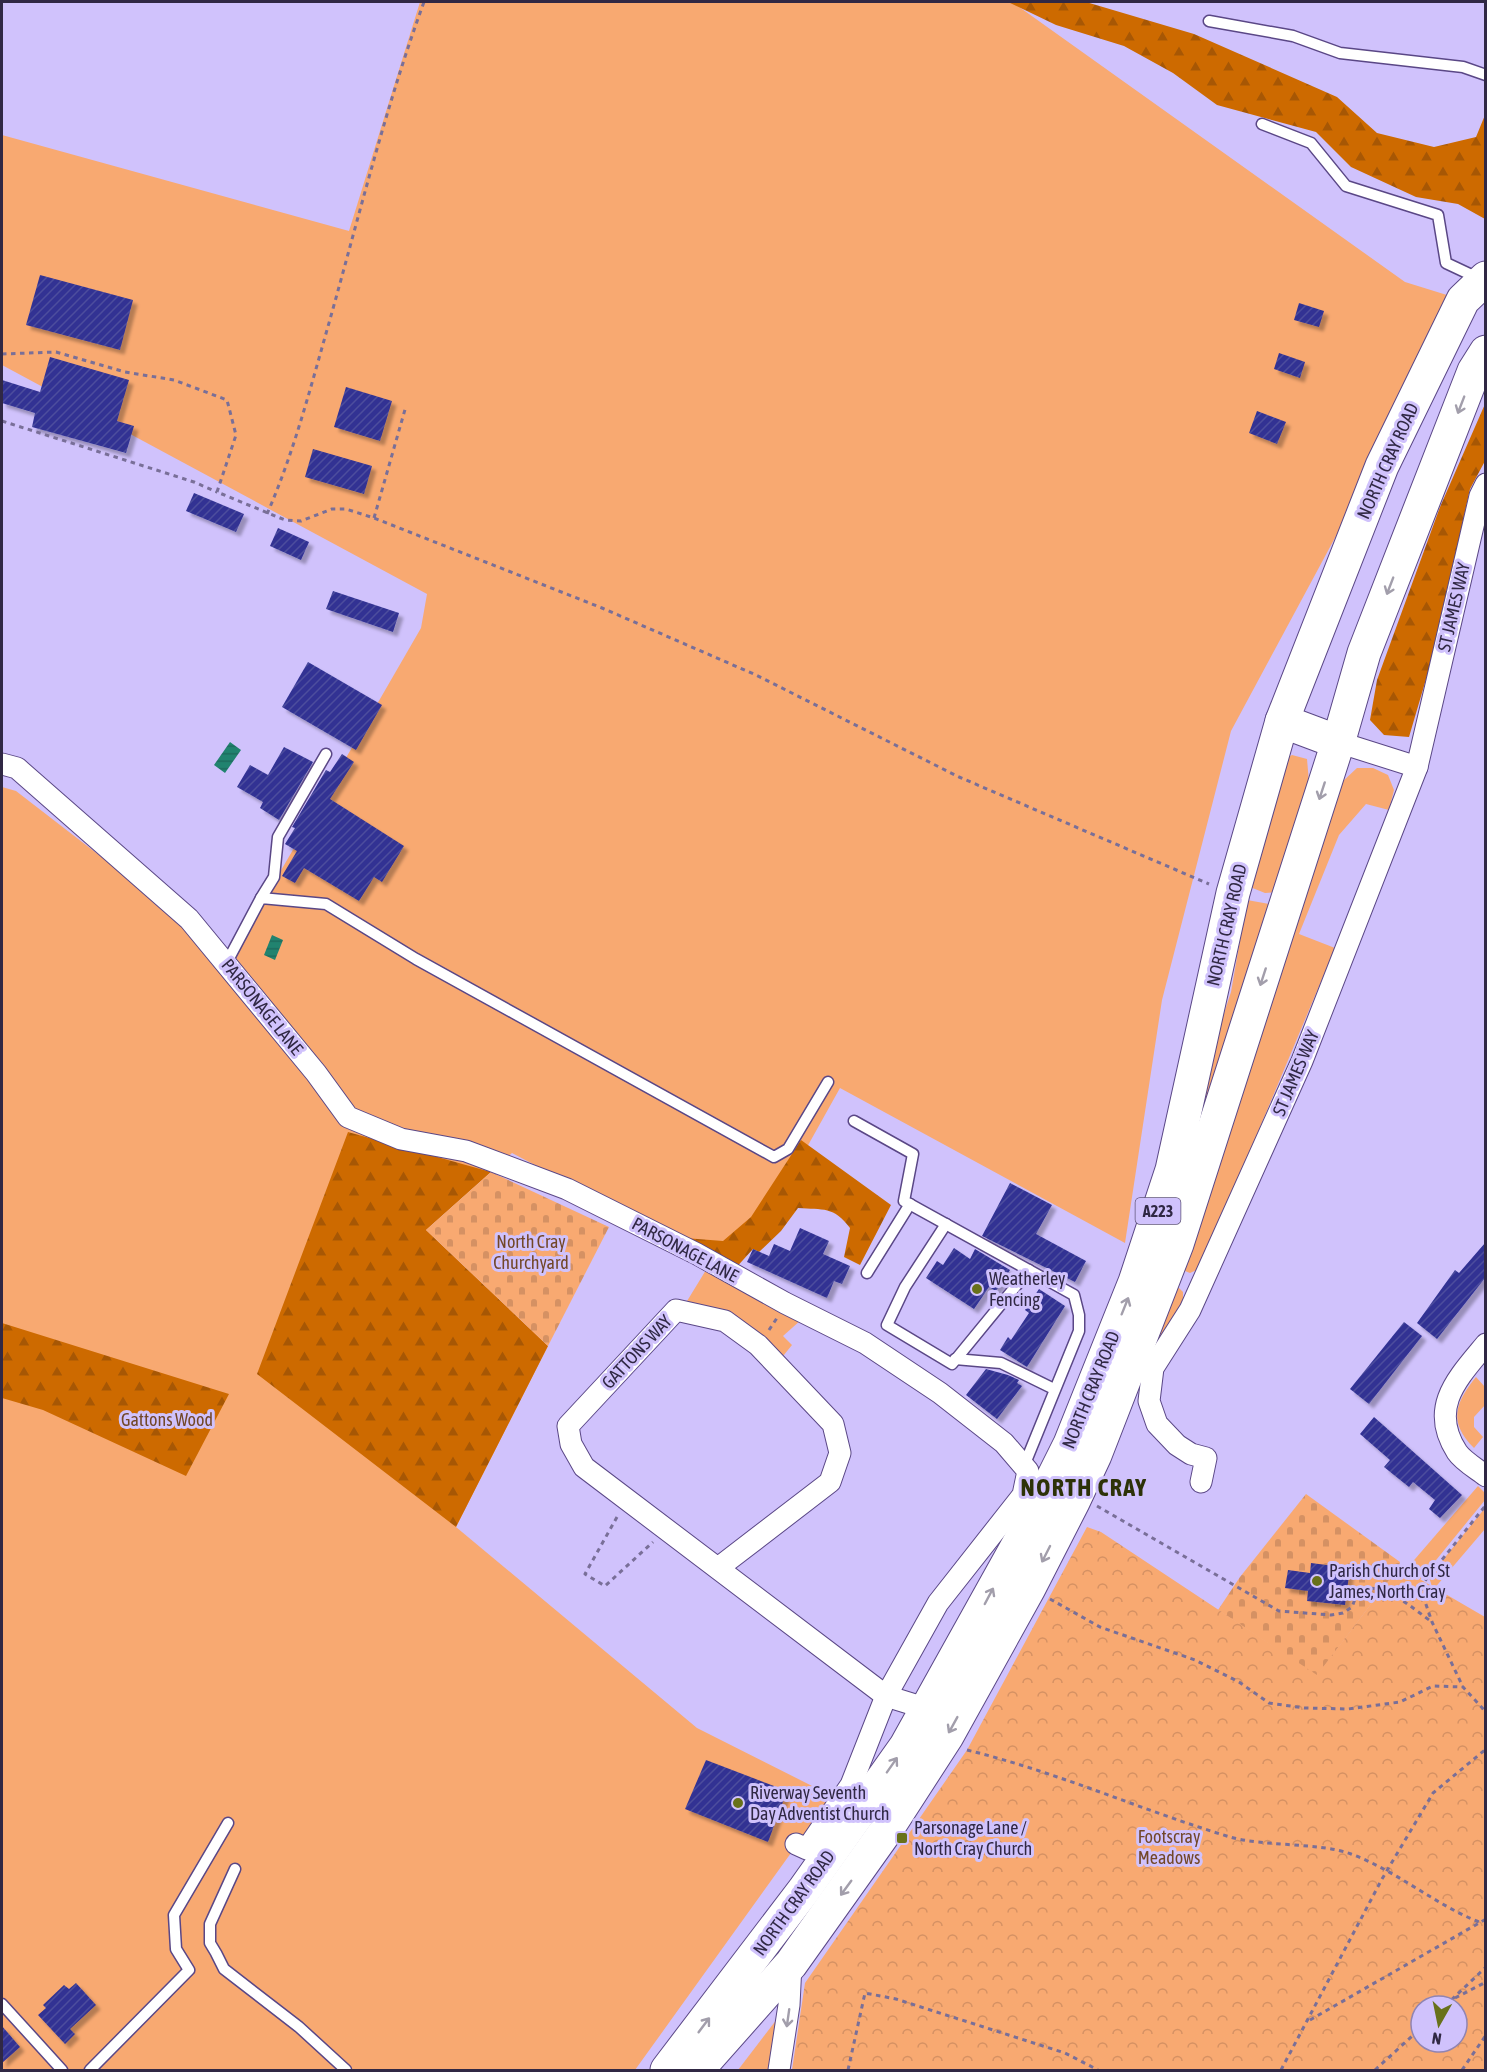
<svg xmlns="http://www.w3.org/2000/svg" width="1487" height="2072" viewBox="0 0 1487 2072" font-family="'Asap Condensed',sans-serif">
<style>
.green{fill:#f8a971}
.forest{fill:url(#forest-firs)}
.cemetery{fill:url(#cemetery-stones)}
.park{fill:url(#park-crowns);fill-rule:evenodd}
.water{fill:url(#water-rules)}
.building{fill:url(#building-hatch);filter:url(#shadow)}
.lines{fill:none;stroke-linecap:round;stroke-linejoin:round}
.service-casing{stroke:#5a4786;stroke-width:13}
.minor-casing{stroke:#5a4786;stroke-width:23}
.primary-casing{stroke:#5a4786;stroke-width:35}
.path{stroke:#796f98;stroke-width:3;stroke-dasharray:4.5 4.5;stroke-linecap:butt}
.service{stroke:#fff;stroke-width:10}
.minor{stroke:#fff;stroke-width:21}
.primary{stroke:#fff;stroke-width:33}
.oneway{stroke:#a29eab}
.poi-dot{fill:#68711a;stroke:#d0c2fc;stroke-width:2}
.labels{text-anchor:middle;stroke-width:6;stroke-linejoin:round;paint-order:stroke}
.shield{fill:#d0c2fc;stroke:#60567b;stroke-width:1.5}
.shield-label{font-size:16px;font-weight:bold;fill:#302844}
.street-label{font-size:18px;fill:#302844;stroke:#d0c2fc}
.park-label{font-size:18px;fill:#724728;stroke:#d0c2fc}
.poi-label{font-size:18px;fill:#302844;stroke:#d0c2fc;text-anchor:start}
.district-label{font-size:24px;font-weight:bold;letter-spacing:1.5px;fill:#2d3208;stroke:#d0c2fc}
</style>
<defs>
<pattern id="forest-firs" width="22" height="20" patternUnits="userSpaceOnUse" patternTransform="scale(1.5)"><rect width="22" height="20" fill="#cd6a00"/><path d="M5 1l3.5 6h-7zM16 11l3.5 6h-7z" fill="#a75704"/></pattern>
<pattern id="cemetery-stones" width="16" height="16" patternUnits="userSpaceOnUse" patternTransform="scale(1.5)"><rect width="16" height="16" fill="#f8a971"/><path d="M2 7V4a2 2 0 0 1 4 0v3zM10 15v-3a2 2 0 0 1 4 0v3z" fill="#d59163"/></pattern>
<pattern id="park-crowns" width="20" height="18" patternUnits="userSpaceOnUse" patternTransform="scale(1.5)"><rect width="20" height="18" fill="#f8a971"/><path d="M2 6a3 3 0 1 1 6 0M12 15a3 3 0 1 1 6 0" fill="none" stroke="#d59163"/></pattern>
<pattern id="water-rules" width="6" height="5" patternUnits="userSpaceOnUse" patternTransform="scale(1.5)"><rect width="6" height="5" fill="#21836f"/><path d="M0 2.5h6" fill="none" stroke="#1d6b5d"/></pattern>
<pattern id="building-hatch" width="6" height="6" patternUnits="userSpaceOnUse" patternTransform="scale(1.5)"><rect width="6" height="6" fill="#303293"/><path d="M-1 1l2-2M0 6l6-6M5 7l2-2" fill="none" stroke="#4d4e9d"/></pattern>
<filter id="shadow"><feDropShadow dx="4.5" dy="4.5" stdDeviation="1.5" flood-color="#0004"/></filter>
</defs>
<rect width="100%" height="100%" fill="#d0c2fc"/>
<g class="green">
<polygon points="420,2 1012,2 1405,282 1463,300 1231,731 1162,1000 1125,1243 840,1088 792,1174 731,1268 512,1153 426,1230 548,1346 456,1527 697,1728 832,1796 635,2070 2,2070 2,787 16,791 231,957 421,628 427,594 2,365 2,135 349,231"/>
<polygon points="1292,755 1307,759 1310,794 1278,892 1265,893 1250,887 1282,761"/>
<polygon points="1357,768 1373,768 1388,775 1394,790 1389,810 1366,804 1339,835 1299,934 1335,948 1201,1268 1190,1273 1180,1269 1342,782"/>
<polygon points="1247,900 1275,905 1208,1117 1090,1420 1231,992"/>
<polygon points="706,1270 801,1320 783,1336 792,1345 779,1361 684,1306"/>
<polygon points="1177,1286 1183,1292 1183,1305 1149,1360"/>
<path d="M1476,1377L1485,1387L1486,1404L1474,1417V1427L1483,1437L1474,1448C1448,1422 1455,1403 1476,1377Z"/>
<polygon points="1478,1486 1485,1493 1485,1500 1419,1581 1390,1588"/>
<polygon points="1485,1508 1485,1529 1433,1590 1429,1577"/>
<polygon points="777,2019 769,2070 738,2070"/>
</g>
<g class="forest">
<polygon points="1008,2 1086,2 1194,34 1337,97 1377,133 1434,147 1476,137 1485,115 1485,219 1458,204 1416,197 1351,167 1316,132 1217,105 1173,73 1124,46 1056,25"/>
<polygon points="1485,404 1485,461 1470,489 1434,652 1409,737 1384,735 1370,720 1377,680 1440,507"/>
<polygon points="348,1132 491,1172 426,1230 548,1346 456,1527 257,1374"/>
<path d="M801,1140L891,1205L860,1265L844,1257L850,1228C834,1206 823,1210 798,1208L781,1231L759,1252L753,1249L733,1271L672,1237L723,1241L751,1217Z"/>
<polygon points="2,1323 229,1394 186,1476 43,1410 2,1398"/>
</g>
<g class="cemetery">
<polygon points="491,1172 609,1227 548,1346 426,1230"/>
<polygon points="1306,1494 1400,1562 1399,1567 1317,1676 1218,1610 1240,1577"/>
</g>
<path class="park" d="M1087,1527L1101,1532L1317,1675L1399,1567L1485,1617V2070H792L805,1983L967,1750ZM1421,2006H1457V2042H1421Z"/>
<g class="water">
<polygon points="230,742 241,750 225,773 214,765"/>
<polygon points="272,935 283,940 275,960 264,955"/>
</g>
<g class="building">
<polygon points="40,275 133,300 120,350 26,325"/>
<polygon points="1299,303 1324,311 1319,327 1294,320"/>
<polygon points="1279,353 1305,362 1300,378 1274,369"/>
<polygon points="50,357 129,380 117,421 134,426 126,453 32,427 35,413 2,403 2,380 40,392"/>
<polygon points="346,387 392,401 380,441 334,427"/>
<polygon points="1257,411 1286,422 1277,444 1249,433"/>
<polygon points="313,449 372,466 364,494 305,477"/>
<polygon points="194,493 244,514 236,532 186,511"/>
<polygon points="278,528 309,542 301,560 270,546"/>
<polygon points="333,591 399,613 393,632 326,609"/>
<polygon points="308,662 382,705 356,750 282,707"/>
<polygon points="284,747 313,762 279,820 260,808 263,802 237,787 250,765 268,775"/>
<polygon points="342,754 354,762 330,799 404,846 382,882 374,877 359,901 304,868 295,883 282,876 297,851 285,844 295,828 292,827 326,770 330,772"/>
<polygon points="1010,1183 1052,1205 1036,1234 1086,1261 1075,1282 982,1236"/>
<polygon points="800,1228 829,1241 823,1254 850,1266 842,1284 834,1281 827,1298 747,1262 753,1249 769,1256 774,1244 790,1251"/>
<polygon points="1485,1243 1485,1278 1437,1339 1417,1323 1455,1270 1459,1273"/>
<polygon points="954,1248 970,1259 975,1249 1010,1270 996,1291 989,1287 974,1309 926,1278 937,1261 943,1265"/>
<polygon points="1039,1289 1065,1306 1027,1367 1000,1350 1008,1337 1011,1340 1029,1313 1025,1310"/>
<polygon points="1404,1322 1422,1336 1369,1404 1350,1389"/>
<polygon points="986,1369 1008,1375 1019,1380 1017,1383 1022,1386 997,1419 966,1395"/>
<polygon points="1374,1417 1462,1495 1440,1518 1429,1509 1435,1500 1413,1482 1409,1487 1384,1467 1390,1460 1360,1434"/>
<polygon points="1311,1563 1350,1568 1345,1605 1307,1601 1308,1591 1285,1588 1288,1570 1310,1573"/>
<polygon points="706,1760 787,1791 768,1842 685,1809"/>
<polygon points="76,1983 96,2005 70,2029 75,2034 65,2044 38,2015 46,2008 43,2005 64,1985 69,1989"/>
<polygon points="2,2026 20,2047 2,2063"/>
</g>
<g class="lines">
<defs>
<g id="service">
<polyline points="1209,21 1293,36 1340,53 1463,67 1486,75"/>
<polyline points="1262,124 1311,143 1346,186 1438,215 1446,263 1480,279"/>
<polyline points="261,898 274,877 278,837 326,754"/>
<polyline points="226,964 261,898 326,904 416,959 774,1157 788,1149 828,1082"/>
<polyline points="854,1121 913,1154 904,1201 1074,1295 1079,1315 1079,1331 1024,1466"/>
<polyline points="946,1224 905,1287 887,1325 952,1364 1029,1270"/>
<polyline points="867,1273 910,1204"/>
<polyline points="955,1359 1001,1363 1054,1389"/>
<polyline points="235,1869 210,1924 210,1943 216,1953 224,1969 299,2027 346,2070"/>
<polyline points="2,2004 62,2070"/>
<polyline points="90,2070 189,1970 176,1949 174,1915 228,1823"/>
</g>
<g id="minor">
<polyline points="1338,742 1417,767"/>
<polyline points="2,764 17,768 189,919 316,1073 348,1117 401,1139 466,1151 567,1189 697,1254 785,1303 865,1343 940,1393 1004,1443 1028,1471 1023,1495 938,1603 886,1696 851,1785 807,1849 796,1844"/>
<path d="M1486,1344C1458,1378 1428,1407 1457,1452C1463,1461 1477,1469 1486,1476"/>
<polyline points="1201,1482 1206,1458 1191,1454 1177,1445 1157,1424 1149,1401 1153,1368 1190,1310 1302,1061 1417,767 1480,496 1486,484"/>
<polyline points="718,1568 830,1482 840,1453 833,1424 758,1345 725,1321 676,1310 568,1426 571,1444 584,1467 886,1696 928,1709"/>
<polyline points="779,2070 789,2005 791,1964"/>
</g>
<g id="primary">
<polyline points="1282,721 1338,742"/>
<polyline points="667,2070 804,1890 906,1746 1033,1518 1070,1444 1135,1282 1172,1170 1233,893 1282,721 1382,466 1463,300 1486,278"/>
<polyline points="697,2070 791,1964 885,1832 947,1736 1029,1588 1073,1502 1095,1455 1177,1244 1341,733 1364,653 1474,371 1486,352"/>
</g>
</defs>
<use href="#service" class="service-casing"/>
<use href="#minor" class="minor-casing"/>
<use href="#primary" class="primary-casing"/>
<g class="path">
<polyline points="2,354 56,352 125,372 174,380 227,400 236,435 217,492 285,520 301,521 332,509 346,509 374,518 602,608 756,675 959,777 1209,884"/>
<polyline points="2,421 194,482 217,492"/>
<path d="M267,514C292,457 308,397 325,337C357,225 384,111 424,2"/>
<polyline points="374,518 406,406"/>
<polyline points="769,1330 777,1318"/>
<path d="M1097,1506L1279,1611L1331,1615L1343,1613L1352,1607L1358,1591C1382,1579 1413,1609 1432,1622"/>
<polyline points="617,1517 585,1574 605,1586 653,1542"/>
<polyline points="1420,1587 1432,1622 1463,1687"/>
<polyline points="1394,1597 1420,1587 1486,1505"/>
<polyline points="1050,1599 1100,1627 1195,1660 1239,1682 1269,1703 1304,1708 1348,1709 1400,1702 1433,1686 1463,1687 1486,1712"/>
<path d="M967,1750C1057,1772 1141,1810 1230,1837C1265,1847 1318,1842 1351,1854C1397,1871 1434,1904 1479,1922"/>
<polyline points="1455,1998 1486,1982"/>
<polyline points="1445,2006 1486,1967"/>
<polyline points="1310,2020 1486,1919"/>
<polyline points="848,2070 865,1993 896,1999 1065,2053 1098,2070"/>
<polyline points="1281,2070 1382,1879 1433,1793 1486,1749"/>
<polyline points="1375,2070 1421,2028"/>
<polyline points="1462,2070 1486,2035"/>
</g>
<use href="#service" class="service"/>
<use href="#minor" class="minor"/>
<use href="#primary" class="primary"/>
</g>
<defs><path id="oneway-shaft" d="M-6 0H5M1.5-3L5.5 0L1.5 3" fill="none" stroke-width="1.6" stroke-linecap="round" stroke-linejoin="round" transform="scale(1.5)"/></defs>
<g class="oneway">
<use href="#oneway-shaft" transform="translate(1461 405) rotate(111)"/>
<use href="#oneway-shaft" transform="translate(1390 586) rotate(111)"/>
<use href="#oneway-shaft" transform="translate(1322 791) rotate(108)"/>
<use href="#oneway-shaft" transform="translate(1263 977) rotate(108)"/>
<use href="#oneway-shaft" transform="translate(1125 1306) rotate(-68)"/>
<use href="#oneway-shaft" transform="translate(1046 1554) rotate(117)"/>
<use href="#oneway-shaft" transform="translate(989 1596) rotate(-62)"/>
<use href="#oneway-shaft" transform="translate(953 1725) rotate(119)"/>
<use href="#oneway-shaft" transform="translate(892 1765) rotate(-55)"/>
<use href="#oneway-shaft" transform="translate(846 1888) rotate(126)"/>
<use href="#oneway-shaft" transform="translate(788 2018) rotate(98)"/>
<use href="#oneway-shaft" transform="translate(704 2025) rotate(-53)"/>
</g>
<g class="poi-dot">
<circle cx="977" cy="1289" r="6"/>
<circle cx="1317" cy="1581" r="6"/>
<circle cx="738" cy="1803" r="6"/>
<rect x="896" y="1832" width="12" height="12" rx="3"/>
</g>
<g class="labels">
<rect class="shield" x="1135.5" y="1198" width="45" height="26" rx="4.5"/>
<g class="shield-label">
<text x="1158" y="1217">A223</text>
</g>
<g class="street-label">
<text transform="translate(1388 461) rotate(-66)" y="6">NORTH CRAY ROAD</text>
<text transform="translate(1454 607) rotate(-77)" y="6">ST JAMES WAY</text>
<text transform="translate(1227 925) rotate(-77)" y="6">NORTH CRAY ROAD</text>
<text transform="translate(262 1007) rotate(51)" y="6">PARSONAGE LANE</text>
<text transform="translate(1296 1073) rotate(-67)" y="6">ST JAMES WAY</text>
<text transform="translate(685 1250) rotate(28)" y="6">PARSONAGE LANE</text>
<text transform="translate(637 1352) rotate(-47)" y="6">GATTONS WAY</text>
<text transform="translate(1091 1390) rotate(-68)" y="6">NORTH CRAY ROAD</text>
<text transform="translate(794 1903) rotate(-54)" y="6">NORTH CRAY ROAD</text>
</g>
<g class="park-label">
<text x="531" y="1248">North Cray<tspan x="531" dy="21">Churchyard</tspan></text>
<text x="167" y="1426">Gattons Wood</text>
<text x="1169" y="1843">Footscray<tspan x="1169" dy="21">Meadows</tspan></text>
</g>
<g class="poi-label">
<text x="989" y="1285">Weatherley<tspan x="989" dy="21">Fencing</tspan></text>
<text x="1329" y="1577">Parish Church of St<tspan x="1329" dy="21">James, North Cray</tspan></text>
<text x="750" y="1799">Riverway Seventh<tspan x="750" dy="21">Day Adventist Church</tspan></text>
<text x="914" y="1834">Parsonage Lane /<tspan x="914" dy="21">North Cray Church</tspan></text>
</g>
<g class="district-label">
<text x="1084" y="1496">NORTH CRAY</text>
</g>
</g>
<rect width="1487" height="2072" fill="none" stroke="#302844" stroke-width="6"/>
<g transform="translate(1439 2024) rotate(189)"><circle r="28" fill="#d0c2fc" stroke="#9084b2" stroke-width="1.5"/>
<path d="M0-4.5L10 22L0 15L-10 22Z" fill="#68711a"/>
<text y="-9" font-size="16" font-weight="bold" text-anchor="middle" fill="#302844">N</text>
</g>
</svg>
